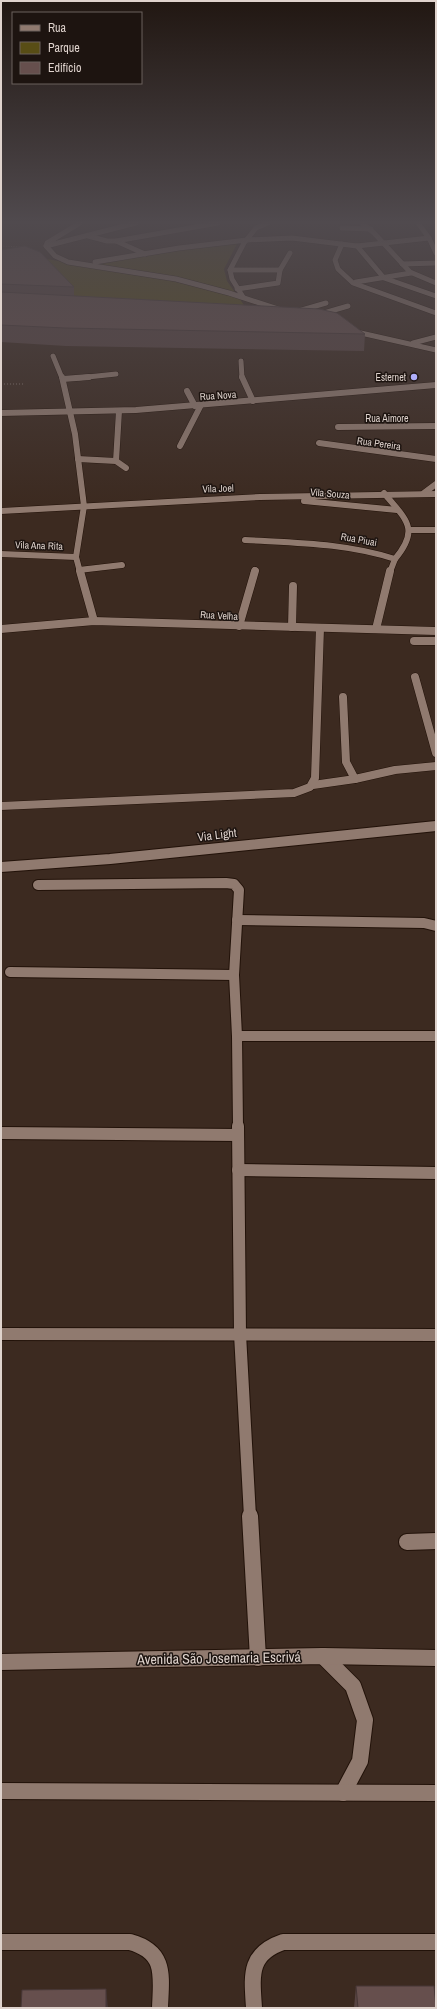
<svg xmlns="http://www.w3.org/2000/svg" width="437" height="2009" viewBox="0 0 437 2009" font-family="'Archivo Narrow',sans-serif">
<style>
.green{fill:#584d15}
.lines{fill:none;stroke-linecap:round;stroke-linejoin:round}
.minor-far5-casing{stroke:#221209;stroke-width:6}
.minor-far4-casing{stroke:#221209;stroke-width:7}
.minor-far3-casing{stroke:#221209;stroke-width:9}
.minor-far2-casing{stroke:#221209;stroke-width:12}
.minor-far1-casing{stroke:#221209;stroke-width:14}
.minor-casing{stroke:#221209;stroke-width:18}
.path-far1{stroke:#6d5d54;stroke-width:1;stroke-dasharray:1 1.5;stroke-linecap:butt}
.path{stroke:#6d5d54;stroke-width:1.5;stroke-dasharray:1 2;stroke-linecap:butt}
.minor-far5{stroke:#907a6f;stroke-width:5}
.minor-far4{stroke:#907a6f;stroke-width:6}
.minor-far3{stroke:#907a6f;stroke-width:8}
.minor-far2{stroke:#907a6f;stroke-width:10}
.minor-far1{stroke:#907a6f;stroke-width:12}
.minor{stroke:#907a6f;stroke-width:16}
.wall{fill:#584442}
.shaded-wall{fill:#473736}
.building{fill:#664f4d;stroke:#473736}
.poi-dot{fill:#afaefa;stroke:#1d1410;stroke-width:1.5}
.labels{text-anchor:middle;stroke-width:3;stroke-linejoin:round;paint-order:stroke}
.far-poi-label{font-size:10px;fill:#dfd3cd;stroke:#1d1410;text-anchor:end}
.far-street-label{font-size:10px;fill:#dfd3cd;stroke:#1d1410}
.street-label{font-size:12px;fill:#dfd3cd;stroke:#1d1410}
.near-street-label{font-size:14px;fill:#dfd3cd;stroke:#1d1410}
</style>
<rect width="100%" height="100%" fill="#3c2a20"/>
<polygon class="green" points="238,242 224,269 227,281 246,308 45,300 41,258 64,262 91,264"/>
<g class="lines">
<defs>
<g id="minor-far5">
<polyline points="80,223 47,243 46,246 55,256 68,262 176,279 229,293 281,310"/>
<polyline points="362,223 374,233 410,272 436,283"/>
<polyline points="418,223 429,238 436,253"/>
<polyline points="342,228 371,229"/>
<polyline points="88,236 107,241 116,241 218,223"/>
<polyline points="116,241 145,254"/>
<polyline points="342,244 335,260 338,269 353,283 436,313"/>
<polyline points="46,246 136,223"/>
<polyline points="357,246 384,278 436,296"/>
<polyline points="95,262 179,248 247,240 292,238 357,246 429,238"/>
<polyline points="402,264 436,263"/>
<polyline points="230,270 280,270"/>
<polyline points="356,282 411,273"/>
<polyline points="237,289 278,283 280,270 290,253"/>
<polyline points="243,297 232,279 230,270 244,243 256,228 268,223"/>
<polyline points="295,312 326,303"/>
<polyline points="317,315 348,306"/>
<polyline points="352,331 436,350"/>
<polyline points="413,343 436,337"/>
<polyline points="53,356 62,378"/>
<polyline points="241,361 242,378"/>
<polyline points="78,378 116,374"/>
</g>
<g id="minor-far4">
<polyline points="62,377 75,434 84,506 76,557 80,572"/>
<polyline points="242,377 253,401"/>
<polyline points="63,379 89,377"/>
<polyline points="187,391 195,406"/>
<polyline points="1,413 136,410 436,385"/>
<polyline points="338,427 436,426"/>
<polyline points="319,443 436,459"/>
<polyline points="180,446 201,405"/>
<polyline points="78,459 116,461 126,468"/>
<polyline points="116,461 119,411"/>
<path d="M384,493C405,519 421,528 395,559"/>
<polyline points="424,493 436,484"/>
<polyline points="304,501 397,510"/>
<polyline points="1,511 260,497 436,494"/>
<polyline points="410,530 436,530"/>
<path d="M245,540C296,543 346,543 395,559L390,572"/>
<polyline points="1,554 76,557"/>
<polyline points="79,570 122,565"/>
<polyline points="254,572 255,570"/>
</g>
<g id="minor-far3">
<polyline points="80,571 94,621"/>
<polyline points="239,626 255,571"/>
<polyline points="292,627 293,586"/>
<polyline points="1,629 94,621 436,631"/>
<polyline points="376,629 390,571"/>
<polyline points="414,641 436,641"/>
<polyline points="415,677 436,753"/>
<polyline points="343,697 346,762 355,779 395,770 436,766"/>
<polyline points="313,785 355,779"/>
<polyline points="1,806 294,793 310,787 315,778 320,628"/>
</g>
<g id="minor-far2">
<polyline points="1,867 110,859 436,826"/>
<polyline points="38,885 226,883 234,884 239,890 234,975 237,1036 238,1127"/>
<polyline points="237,920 424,923 436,926"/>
<polyline points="10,972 234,975"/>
<polyline points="237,1036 436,1036"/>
</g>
<g id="minor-far1">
<polyline points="238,1126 240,1334 250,1517"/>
<polyline points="1,1133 238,1135"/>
<polyline points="238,1170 436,1173"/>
<polyline points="1,1334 436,1335"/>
</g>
<g id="minor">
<polyline points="250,1516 258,1658"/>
<polyline points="407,1542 436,1541"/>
<polyline points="323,1656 353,1686 365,1720 360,1761 343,1793"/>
<polyline points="1,1662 323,1656 436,1658"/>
<polyline points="1,1791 436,1793"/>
<path d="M1,1942H130C167,1952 161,1977 160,2008"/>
<path d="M254,2008C252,1976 248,1954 283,1942H436"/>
</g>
</defs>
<use href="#minor-far5" class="minor-far5-casing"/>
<use href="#minor-far4" class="minor-far4-casing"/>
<use href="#minor-far3" class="minor-far3-casing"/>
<use href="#minor-far2" class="minor-far2-casing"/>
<use href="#minor-far1" class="minor-far1-casing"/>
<use href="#minor" class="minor-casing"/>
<polyline class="path-far1" points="1,246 22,247"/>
<polyline class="path" points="1,384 23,384"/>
<use href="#minor-far5" class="minor-far5"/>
<use href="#minor-far4" class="minor-far4"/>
<use href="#minor-far3" class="minor-far3"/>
<use href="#minor-far2" class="minor-far2"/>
<use href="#minor-far1" class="minor-far1"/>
<use href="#minor" class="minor"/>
</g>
<g class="wall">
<polygon points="1,250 74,287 74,296 365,334 364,351 66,346 1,342"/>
<polygon points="356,1986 436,2008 354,2008"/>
</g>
<polygon class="shaded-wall" points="106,1989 108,2008 106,2008"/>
<g class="building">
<polygon points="25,246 40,252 74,287 1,284 1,250"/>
<polygon points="1,292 319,309 337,313 365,334 65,328 1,325"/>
<polygon points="356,1986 434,1986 436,2008 358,2008"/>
<polygon points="106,1989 106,2008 21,2008 22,1990"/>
</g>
<linearGradient id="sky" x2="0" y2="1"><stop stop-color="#211712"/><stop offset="0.44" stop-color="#504a4e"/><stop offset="1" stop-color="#504a4e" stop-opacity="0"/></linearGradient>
<rect width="437" height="504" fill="url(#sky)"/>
<circle class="poi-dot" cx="414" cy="377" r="4"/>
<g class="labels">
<g class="far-poi-label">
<text x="406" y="381">Esternet</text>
</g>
<g class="far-street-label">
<text transform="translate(218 395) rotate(-4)" y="4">Rua Nova</text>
<text x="387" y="422">Rua Aimore</text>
<text transform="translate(379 443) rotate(8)" y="4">Rua Pereira</text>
<text transform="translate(218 488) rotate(-2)" y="4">Vila Joel</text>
<text transform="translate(330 493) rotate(5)" y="4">Vila Souza</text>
<text transform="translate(359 539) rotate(10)" y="4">Rua Piuai</text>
<text transform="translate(39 545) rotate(2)" y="4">Vila Ana Rita</text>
<text transform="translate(219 615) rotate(3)" y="4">Rua Velha</text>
</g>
<g class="street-label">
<text transform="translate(217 835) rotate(-7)" y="4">Via Light</text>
</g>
<g class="near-street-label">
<text transform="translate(219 1658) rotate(-1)" y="5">Avenida São Josemaria Escrivá</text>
</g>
</g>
<rect width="437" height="2009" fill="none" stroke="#dfd3cd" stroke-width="4"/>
<rect x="12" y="12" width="130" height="72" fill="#1d1410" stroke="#6b605c"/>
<rect x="20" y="25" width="20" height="6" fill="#907a6f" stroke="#6b605c"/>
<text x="48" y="32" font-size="12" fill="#dfd3cd">Rua</text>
<rect x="20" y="42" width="20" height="12" fill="#584d15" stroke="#6b605c"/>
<text x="48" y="52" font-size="12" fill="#dfd3cd">Parque</text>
<rect x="20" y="62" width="20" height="12" fill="#664f4d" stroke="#6b605c"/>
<text x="48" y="72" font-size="12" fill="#dfd3cd">Edifício</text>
</svg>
